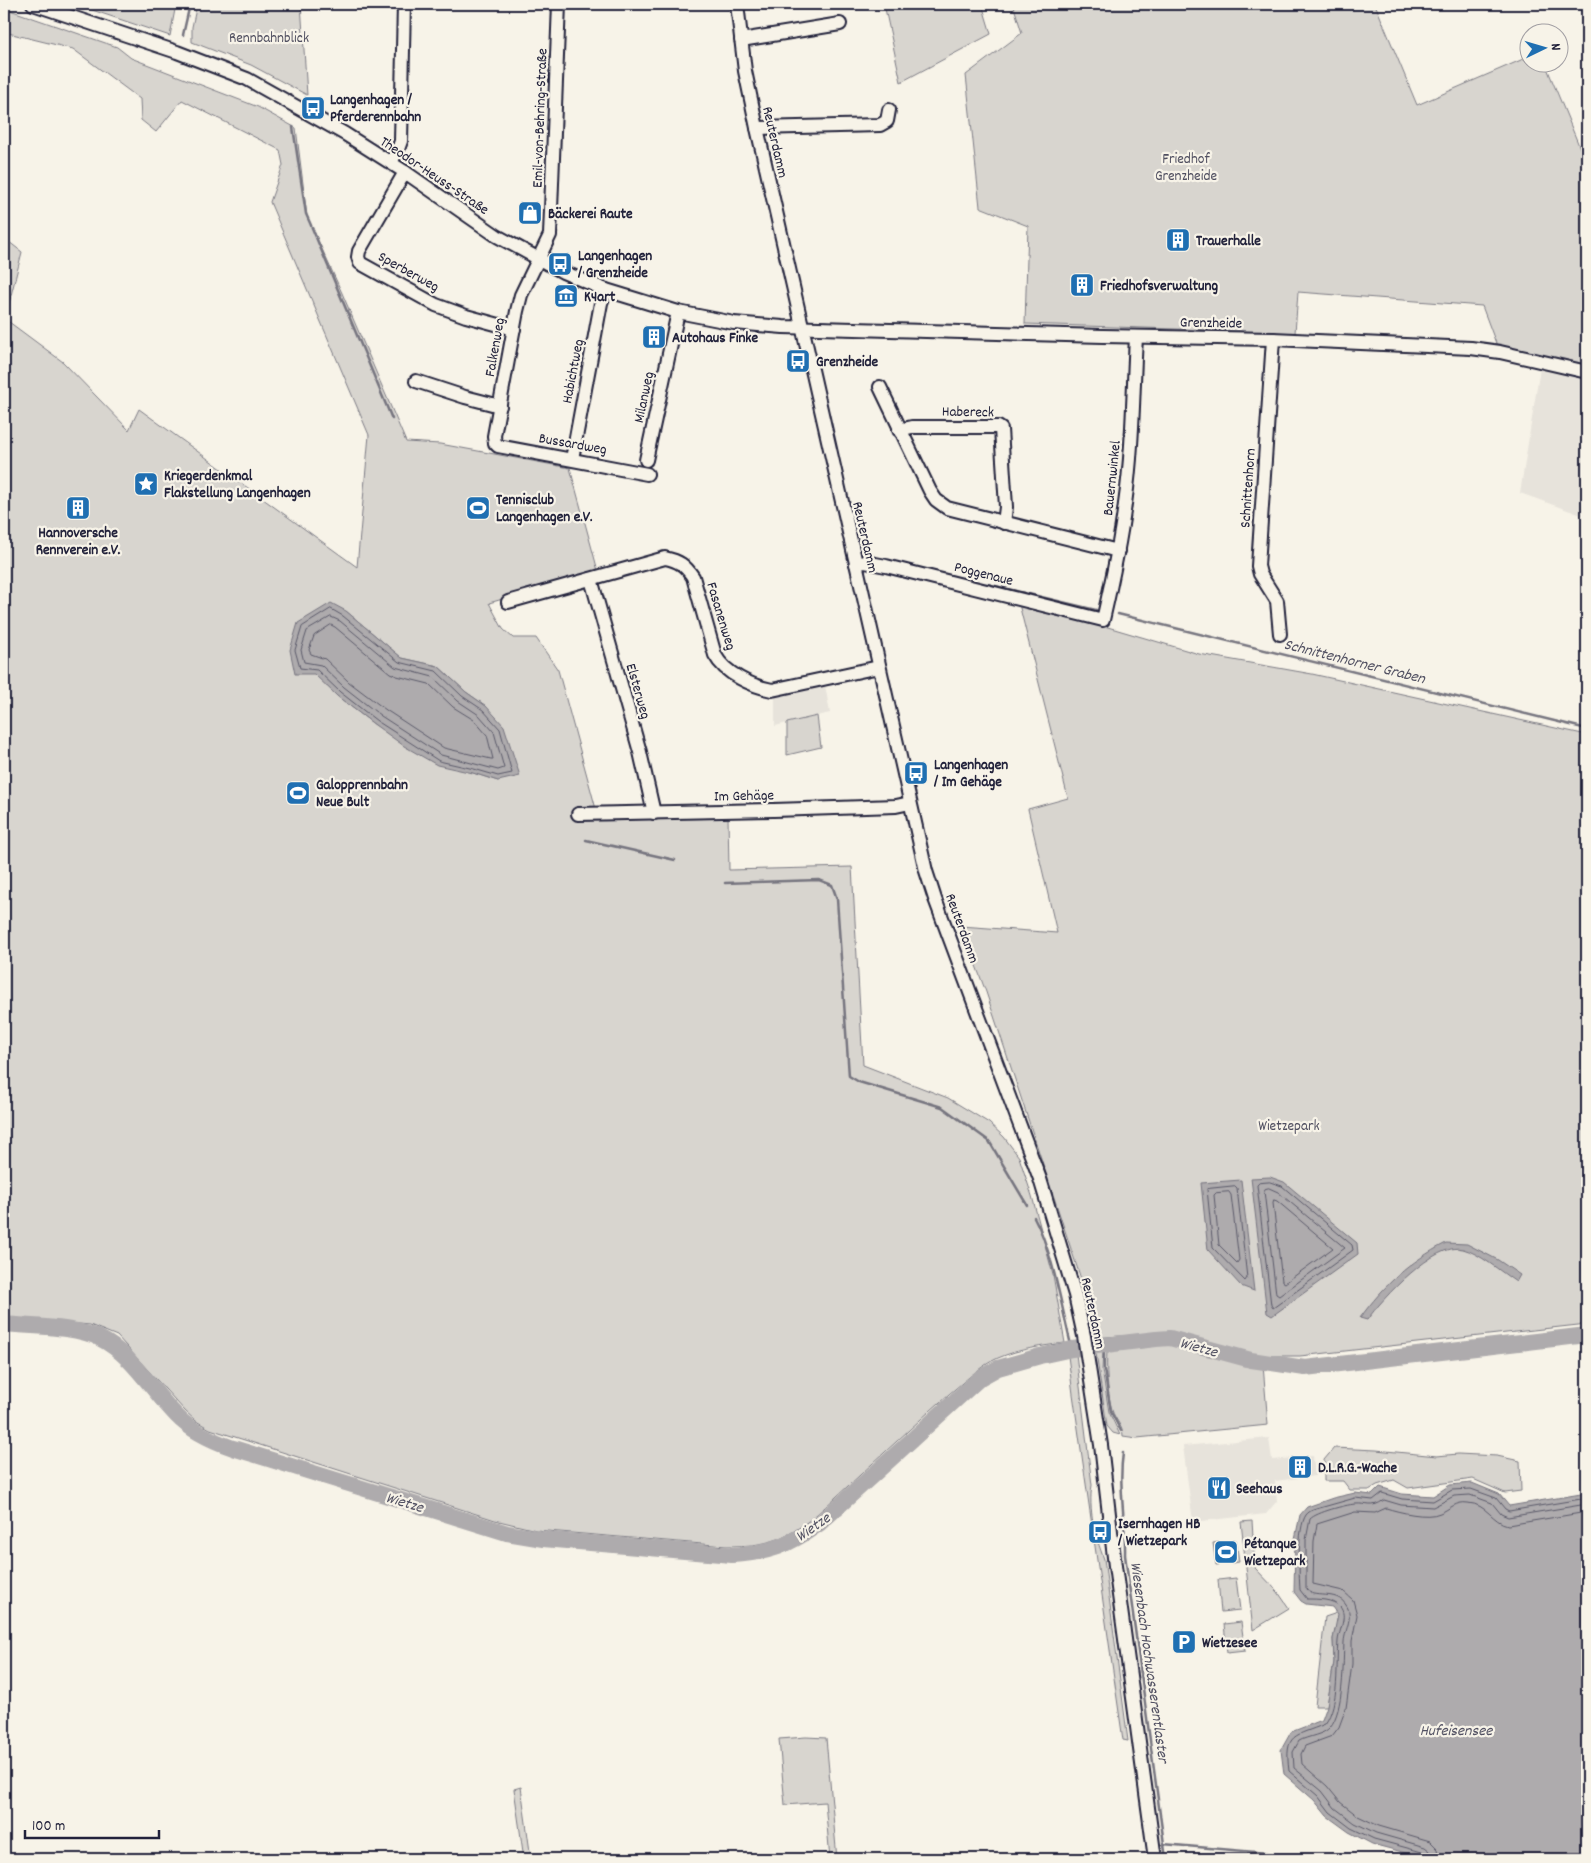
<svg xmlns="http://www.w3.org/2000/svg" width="1591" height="1863" viewBox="0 0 1591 1863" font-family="Dekko,sans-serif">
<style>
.built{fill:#e7e3db}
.green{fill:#d8d5cf;stroke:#7d7c85;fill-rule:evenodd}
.water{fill:#aeabad;stroke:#76747f}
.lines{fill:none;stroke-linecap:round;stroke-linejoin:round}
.shore{stroke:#5a5969;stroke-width:1}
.stream{stroke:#76747f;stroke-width:2.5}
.river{stroke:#aeabad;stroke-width:16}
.minor-casing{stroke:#22223b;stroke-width:16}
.minor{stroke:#f7f3e8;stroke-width:12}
.labels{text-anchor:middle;stroke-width:4.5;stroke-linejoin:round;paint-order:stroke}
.park-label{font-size:15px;fill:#504f60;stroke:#f7f3e8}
.poi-label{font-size:15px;font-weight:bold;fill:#22223b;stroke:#f7f3e8;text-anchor:start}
.street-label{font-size:15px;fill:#22223b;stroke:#f7f3e8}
.water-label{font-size:16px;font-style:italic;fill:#535263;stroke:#f7f3e8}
</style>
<rect width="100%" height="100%" fill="#f7f3e8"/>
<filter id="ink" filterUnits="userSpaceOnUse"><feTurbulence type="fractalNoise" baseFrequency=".02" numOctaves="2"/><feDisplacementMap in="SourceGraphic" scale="10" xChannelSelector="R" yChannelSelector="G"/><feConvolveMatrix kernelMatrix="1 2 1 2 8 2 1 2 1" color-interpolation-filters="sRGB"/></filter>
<g filter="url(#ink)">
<g class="built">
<polygon points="1540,368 1587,380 1587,517 1520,493"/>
<polygon points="825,685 830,713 775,726 775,695"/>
<polygon points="1269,1438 1272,1460 1313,1456 1315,1476 1275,1481 1277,1501 1266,1514 1193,1522 1183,1446"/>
</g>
<g class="green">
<polygon points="74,4 176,4 170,36"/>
<polygon points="197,4 301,4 307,95 251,65 192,42 192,27"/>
<polygon points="884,4 982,4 991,34 901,82"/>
<polygon points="1013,4 1375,4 1417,105 1528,57 1528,62 1545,63 1587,165 1587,366 1497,346 1482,306 1298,292 1295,333 1025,324 1028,226 980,207 966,75 1022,33"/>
<path d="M4,8L117,47L131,58L258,107L296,128L307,216L342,293L406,442L440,444L570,468L598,571L489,603L503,629L513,638H536L558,670L599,820L728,817L729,870L852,867L863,1065L948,1098L989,1123L1004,1137L1019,1157L1032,1196L1053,1275L1065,1343C1042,1346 1019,1349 998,1358C980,1366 965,1381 949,1394C915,1424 882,1455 848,1486C828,1504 809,1524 785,1536C766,1545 747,1546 726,1546L536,1530L495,1520L210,1429L196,1421L185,1411L117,1336L90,1325L4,1317V238L22,252L5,319L63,362L129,430L139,409L357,567L369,435L270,202L283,165L280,150L182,100L156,132L141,120L140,99L73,49L4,32ZM346,611L402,658L438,666L466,692L486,706L498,781L473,773L375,725L337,696L314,673Z"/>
<polygon points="1019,604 1084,620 1199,654 1312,674 1587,735 1587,1324 1300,1356 1257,1356 1174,1332 1093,1338 1081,1279 986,992 961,926 1057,933 1028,809 1068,798"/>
<polygon points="817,716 821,747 787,755 787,723"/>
<path d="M1169,1342L1263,1365L1268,1425L1137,1438L1123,1436C1123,1426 1115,1420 1112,1410C1107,1392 1106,1369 1107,1350Z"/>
<polygon points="1103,1351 1102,1370 1109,1412 1120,1435 1113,1433 1107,1426 1096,1353"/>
<path d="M1076,1354L1092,1485C1088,1509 1095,1536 1104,1559L1128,1741L1123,1740L1073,1394L1068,1356Z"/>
<polygon points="1334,1448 1376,1450 1437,1456 1458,1454 1497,1456 1520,1461 1521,1491 1505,1493 1473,1479 1408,1488 1394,1480 1377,1485 1369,1490 1350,1490 1343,1481 1324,1481 1324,1460"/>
<polygon points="1252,1521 1255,1568 1278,1592 1289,1608 1253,1630 1241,1522"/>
<polygon points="1236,1540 1239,1562 1216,1565 1213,1543"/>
<polygon points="1236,1578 1240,1610 1221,1612 1218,1580"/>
<polygon points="1337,1610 1339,1614 1333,1639 1334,1662 1327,1706 1315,1706 1325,1617 1334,1614"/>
<polygon points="1241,1622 1245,1651 1227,1653 1224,1624"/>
<polygon points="806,1737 826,1738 837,1859 830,1859 825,1802 785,1805 779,1739"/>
<polygon points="521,1787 531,1859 524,1859 514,1789"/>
</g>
<g class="water">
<polygon points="331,603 346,611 402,658 438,666 466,692 486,706 504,726 520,776 498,781 473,773 437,765 404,746 375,725 337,696 314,674 295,674 290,650 298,623"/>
<polygon points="1270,1177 1284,1182 1357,1243 1358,1254 1272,1316 1267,1313 1251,1178"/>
<polygon points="1241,1180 1254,1291 1241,1286 1208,1250 1201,1183"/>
<path d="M1446,1243L1467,1244L1498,1260L1520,1275L1516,1282C1501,1272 1479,1253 1463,1249C1435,1241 1382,1299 1367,1320L1360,1318C1384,1285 1409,1262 1446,1243Z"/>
<polygon points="1472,1483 1499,1494 1509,1506 1587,1493 1587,1859 1429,1859 1372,1844 1349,1832 1327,1816 1314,1800 1284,1774 1281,1750 1291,1732 1322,1720 1327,1706 1334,1662 1333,1639 1338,1614 1333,1607 1306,1604 1301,1601 1294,1592 1295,1539 1300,1515 1307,1507 1333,1498 1355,1493 1372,1495 1380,1487 1402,1494 1433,1496 1450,1485"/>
</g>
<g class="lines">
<g class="shore">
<polygon points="331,609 343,616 399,662 436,671 462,696 483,710 500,729 512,773 498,776 474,769 439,761 377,721 340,692 317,670 300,668 295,650 302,627"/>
<polygon points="331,617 340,621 395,667 433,677 458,701 479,715 494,732 504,768 498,770 441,755 381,716 344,687 321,665 304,662 301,650 307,631"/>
<polygon points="331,625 335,627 390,673 397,676 429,684 453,707 474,720 487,735 493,759 491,759 444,748 386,710 349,682 325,659 311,654 309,650 314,636"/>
<polygon points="1270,1182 1282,1186 1352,1245 1353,1250 1273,1308 1271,1305 1257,1185 1259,1183"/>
<polygon points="1235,1186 1237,1188 1247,1278 1245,1281 1213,1248 1207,1189"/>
<polygon points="1269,1188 1278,1192 1345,1248 1279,1296 1276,1294 1264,1191 1265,1189"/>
<polygon points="1229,1192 1231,1195 1239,1260 1237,1263 1219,1245 1214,1195 1216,1193"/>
<polygon points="1274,1200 1277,1201 1333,1248 1285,1283 1282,1281 1273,1203"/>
<path d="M1426,1859L1425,1855L1422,1852L1374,1839L1351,1828L1330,1812L1318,1796L1289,1771C1284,1732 1295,1737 1325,1724C1340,1703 1336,1665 1338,1641C1339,1630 1348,1616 1340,1607C1334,1599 1317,1599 1307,1599L1300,1590C1299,1575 1297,1528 1306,1515C1308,1512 1312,1510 1316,1509L1355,1498L1373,1500L1382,1493L1402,1499L1433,1501L1452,1490L1471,1489L1496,1498L1505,1509L1509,1511L1587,1498"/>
<path d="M1432,1859L1430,1851L1425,1847L1376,1833L1355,1823L1335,1808L1322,1791L1294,1768L1293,1752L1299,1741C1308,1736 1324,1735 1330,1727C1344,1711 1343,1662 1344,1642C1345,1629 1354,1616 1346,1605C1336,1589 1314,1600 1306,1589V1540L1310,1519C1317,1512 1345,1505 1355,1504C1369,1503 1371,1509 1384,1500L1401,1505L1433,1507L1454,1496L1470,1495L1492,1503L1501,1514L1508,1517L1587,1504"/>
<path d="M1440,1859L1438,1849L1430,1841L1379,1826L1358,1816L1340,1802L1327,1786L1302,1764L1301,1754L1305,1746L1332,1736L1339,1727L1346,1708L1352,1664V1641L1357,1615L1353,1600L1343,1591L1313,1584L1314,1541L1317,1524L1355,1512L1375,1513L1386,1508C1399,1512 1427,1519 1440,1513C1450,1509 1456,1501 1468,1503C1487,1504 1492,1522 1508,1525L1587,1512"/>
</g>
<g class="stream">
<polyline points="183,35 190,4"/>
<polyline points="293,127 306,214 310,223 392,419"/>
<polyline points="987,584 1096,610"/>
<polyline points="1118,614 1587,729"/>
<polyline points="586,840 675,860"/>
<polyline points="725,883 819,880 832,885 837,899 849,1076 859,1082 942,1107 989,1141 1027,1205"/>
<path d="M1034,1217C1053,1252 1062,1310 1072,1349"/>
<polyline points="1104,1345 1104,1369 1111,1412 1121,1431"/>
<path d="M1123,1453C1118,1486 1126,1521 1125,1555L1166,1859"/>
<polyline points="1163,1844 1267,1853"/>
<polyline points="1273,1854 1298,1855 1318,1859"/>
</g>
<path class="river" d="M4,1324C31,1327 75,1326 99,1338C132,1354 151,1390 177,1416C192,1432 213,1441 233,1448L507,1533L543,1539L732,1555C770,1553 788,1546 819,1524L980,1378L998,1368L1040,1356L1072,1349L1156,1339L1170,1338L1251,1360L1305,1368L1587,1335"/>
<defs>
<g id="minor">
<polyline points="33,4 177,52 247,79 345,134 405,172 497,236 563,272 606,290 678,312 734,323 783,327 1103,336 1273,339 1471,348 1500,352 1587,372"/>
<polyline points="559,4 550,235 521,295 517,311 494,436 495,443 498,446 647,474"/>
<polyline points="737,4 745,71 757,128 926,871 935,899 1040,1179 1075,1295 1084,1336 1101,1445 1115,1566 1155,1859"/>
<polyline points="741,40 840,24"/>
<polyline points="757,128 880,125 887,121 889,110"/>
<polyline points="391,162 397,152 401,141 404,4"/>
<polyline points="405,172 359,251 358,257 360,263 436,305 466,316 514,329"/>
<polyline points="1273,339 1258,566 1260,574 1277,601 1280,634"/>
<polyline points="416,381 465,397 500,406"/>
<polyline points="880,387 930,491 936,500 947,508 1118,551"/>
<polyline points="899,430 912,427 998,427 1001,429 1006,507 1004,523"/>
<polyline points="572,459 601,303 606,290"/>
<polyline points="646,460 678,312"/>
<path d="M856,564L865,562L886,566L1103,620C1112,581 1120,543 1125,504C1133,449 1133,393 1136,337"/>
<polyline points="591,579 640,752 654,813"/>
<path d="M508,602L665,558C679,561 685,565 693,577L715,655C725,674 752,686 772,690L879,667"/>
<polyline points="578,814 774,810 896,806 910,803"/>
</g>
</defs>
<use href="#minor" class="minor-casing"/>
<use href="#minor" class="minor"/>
</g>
</g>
<defs>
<symbol id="bus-square" viewBox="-11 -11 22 22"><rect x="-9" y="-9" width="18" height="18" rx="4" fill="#1f6fb2" stroke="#f7f3e8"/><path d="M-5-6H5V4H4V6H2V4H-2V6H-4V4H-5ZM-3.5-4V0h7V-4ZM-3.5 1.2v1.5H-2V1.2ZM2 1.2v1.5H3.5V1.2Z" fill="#fff"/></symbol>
<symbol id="shop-square" viewBox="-11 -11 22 22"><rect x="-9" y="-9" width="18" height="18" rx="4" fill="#1f6fb2" stroke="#f7f3e8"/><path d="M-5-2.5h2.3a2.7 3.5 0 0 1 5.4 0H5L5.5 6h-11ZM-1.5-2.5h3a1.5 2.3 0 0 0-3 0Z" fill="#fff"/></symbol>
<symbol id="building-square" viewBox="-11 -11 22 22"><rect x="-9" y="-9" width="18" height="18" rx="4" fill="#1f6fb2" stroke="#f7f3e8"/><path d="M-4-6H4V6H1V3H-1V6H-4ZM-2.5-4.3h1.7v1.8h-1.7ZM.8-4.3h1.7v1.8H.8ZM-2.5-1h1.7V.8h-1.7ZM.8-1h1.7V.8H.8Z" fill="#fff"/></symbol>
<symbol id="museum-square" viewBox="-11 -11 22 22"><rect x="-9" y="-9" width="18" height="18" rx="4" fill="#1f6fb2" stroke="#f7f3e8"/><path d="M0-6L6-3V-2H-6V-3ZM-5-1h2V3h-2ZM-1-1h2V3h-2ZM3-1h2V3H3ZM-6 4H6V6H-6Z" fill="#fff"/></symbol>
<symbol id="sight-square" viewBox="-11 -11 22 22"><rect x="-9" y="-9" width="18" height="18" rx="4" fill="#1f6fb2" stroke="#f7f3e8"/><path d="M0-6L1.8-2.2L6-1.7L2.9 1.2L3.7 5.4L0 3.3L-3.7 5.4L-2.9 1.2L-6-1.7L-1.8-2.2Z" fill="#fff"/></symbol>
<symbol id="stadium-square" viewBox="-11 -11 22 22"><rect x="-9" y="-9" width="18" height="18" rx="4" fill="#1f6fb2" stroke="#f7f3e8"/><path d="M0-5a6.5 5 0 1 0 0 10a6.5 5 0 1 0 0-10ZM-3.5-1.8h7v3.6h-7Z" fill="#fff"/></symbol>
<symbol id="restaurant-square" viewBox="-11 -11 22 22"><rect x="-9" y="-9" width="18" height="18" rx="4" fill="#1f6fb2" stroke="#f7f3e8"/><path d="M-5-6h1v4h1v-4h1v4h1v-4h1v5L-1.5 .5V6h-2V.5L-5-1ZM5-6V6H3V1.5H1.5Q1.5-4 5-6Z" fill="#fff"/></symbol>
<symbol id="parking-square" viewBox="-11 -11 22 22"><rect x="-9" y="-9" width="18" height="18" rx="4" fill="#1f6fb2" stroke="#f7f3e8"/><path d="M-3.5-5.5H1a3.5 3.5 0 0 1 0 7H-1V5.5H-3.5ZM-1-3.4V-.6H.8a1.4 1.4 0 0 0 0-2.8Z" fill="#fff"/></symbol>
</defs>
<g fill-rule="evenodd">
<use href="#bus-square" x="299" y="94" width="28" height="28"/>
<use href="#shop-square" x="516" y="199" width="28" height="28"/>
<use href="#building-square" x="1164" y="226" width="28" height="28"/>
<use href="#bus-square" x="546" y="250" width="28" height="28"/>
<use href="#building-square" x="1068" y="271" width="28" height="28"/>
<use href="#museum-square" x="552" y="282" width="28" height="28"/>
<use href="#building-square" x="640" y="323" width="28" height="28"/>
<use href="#bus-square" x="784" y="347" width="28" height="28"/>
<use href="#sight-square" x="132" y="470" width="28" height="28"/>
<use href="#building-square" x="64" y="494" width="28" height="28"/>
<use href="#stadium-square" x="464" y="494" width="28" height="28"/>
<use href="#bus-square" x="902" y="759" width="28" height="28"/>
<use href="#stadium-square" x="284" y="779" width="28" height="28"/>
<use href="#building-square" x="1286" y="1453" width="28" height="28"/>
<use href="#restaurant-square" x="1205" y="1474" width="28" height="28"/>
<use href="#bus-square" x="1086" y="1518" width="28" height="28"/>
<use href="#stadium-square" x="1212" y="1538" width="28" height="28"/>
<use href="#parking-square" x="1170" y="1628" width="28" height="28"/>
</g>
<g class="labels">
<g class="park-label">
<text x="269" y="42">Rennbahnblick</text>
<text x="1186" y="163">Friedhof<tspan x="1186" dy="17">Grenzheide</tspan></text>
<text x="1289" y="1130">Wietzepark</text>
</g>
<g class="poi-label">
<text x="330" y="104">Langenhagen /<tspan x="330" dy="17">Pferderennbahn</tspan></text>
<text x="548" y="218">Bäckerei Raute</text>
<text x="1196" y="245">Trauerhalle</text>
<text x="578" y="260">Langenhagen<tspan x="578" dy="17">/ Grenzheide</tspan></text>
<text x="1100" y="290">Friedhofsverwaltung</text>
<text x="584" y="301">K4art</text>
<text x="672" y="342">Autohaus Finke</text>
<text x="816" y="366">Grenzheide</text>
<text x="164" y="480">Kriegerdenkmal<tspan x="164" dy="17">Flakstellung Langenhagen</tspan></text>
<text x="496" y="504">Tennisclub<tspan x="496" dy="17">Langenhagen e.V.</tspan></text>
<text x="78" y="537" text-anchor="middle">Hannoversche<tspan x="78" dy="17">Rennverein e.V.</tspan></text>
<text x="934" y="769">Langenhagen<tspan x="934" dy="17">/ Im Gehäge</tspan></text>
<text x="316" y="789">Galopprennbahn<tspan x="316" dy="17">Neue Bult</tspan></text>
<text x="1318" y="1472">D.L.R.G.-Wache</text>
<text x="1236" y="1493">Seehaus</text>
<text x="1118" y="1528">Isernhagen HB<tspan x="1118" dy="17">/ Wietzepark</tspan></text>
<text x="1244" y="1548">Pétanque<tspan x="1244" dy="17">Wietzepark</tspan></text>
<text x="1202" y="1647">Wietzesee</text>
</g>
<g class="street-label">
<text transform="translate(539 118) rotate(-88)" y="5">Emil-von-Behring-Straße</text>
<text transform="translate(776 142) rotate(77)" y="5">Reuterdamm</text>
<text transform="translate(435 175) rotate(34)" y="5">Theodor-Heuss-Straße</text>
<text transform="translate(409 271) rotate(29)" y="5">Sperberweg</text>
<text transform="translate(1211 322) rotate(1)" y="5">Grenzheide</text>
<text transform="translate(494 347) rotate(-80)" y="5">Falkenweg</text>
<text transform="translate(572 371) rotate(-79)" y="5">Habichtweg</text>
<text transform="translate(643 397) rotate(-78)" y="5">Milanweg</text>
<text transform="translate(968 411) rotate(1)" y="5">Habereck</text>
<text transform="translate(573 443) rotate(10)" y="5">Bussardweg</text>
<text transform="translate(1111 478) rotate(-84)" y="5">Bauernwinkel</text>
<text transform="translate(1247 488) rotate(-86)" y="5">Schnittenhorn</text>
<text transform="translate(866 537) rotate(77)" y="5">Reuterdamm</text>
<text transform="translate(984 573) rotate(14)" y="5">Poggenaue</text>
<text transform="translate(722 616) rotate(73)" y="5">Fasanenweg</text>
<text transform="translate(639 691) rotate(74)" y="5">Elsterweg</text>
<text transform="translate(744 795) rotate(-1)" y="5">Im Gehäge</text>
<text transform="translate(963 928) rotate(70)" y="5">Reuterdamm</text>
<text transform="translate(1094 1313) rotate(78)" y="5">Reuterdamm</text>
</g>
<g class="water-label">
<text transform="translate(1355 660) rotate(14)" y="6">Schnittenhorner Graben</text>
<text transform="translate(1199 1346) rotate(15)" y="6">Wietze</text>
<text transform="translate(405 1501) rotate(17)" y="6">Wietze</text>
<text transform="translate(812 1526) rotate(-35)" y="6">Wietze</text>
<text transform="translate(1151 1662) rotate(82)" y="6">Wiesenbach Hochwasserentlaster</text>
<text x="1456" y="1735">Hufeisensee</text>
</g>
</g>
<rect width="1591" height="1863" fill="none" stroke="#f7f3e8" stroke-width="20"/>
<rect x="10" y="10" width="1571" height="1843" fill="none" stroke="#22223b" stroke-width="2" filter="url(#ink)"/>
<g transform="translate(1544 48) rotate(85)"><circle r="24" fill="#f7f3e8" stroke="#a29fa3"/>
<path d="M0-4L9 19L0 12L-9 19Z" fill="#1f6fb2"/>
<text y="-8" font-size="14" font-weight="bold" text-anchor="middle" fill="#22223b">N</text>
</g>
<path d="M25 1830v8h134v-8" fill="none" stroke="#22223b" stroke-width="2.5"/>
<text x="32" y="1830" font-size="15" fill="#22223b" stroke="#f7f3e8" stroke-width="4" paint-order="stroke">100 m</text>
</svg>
